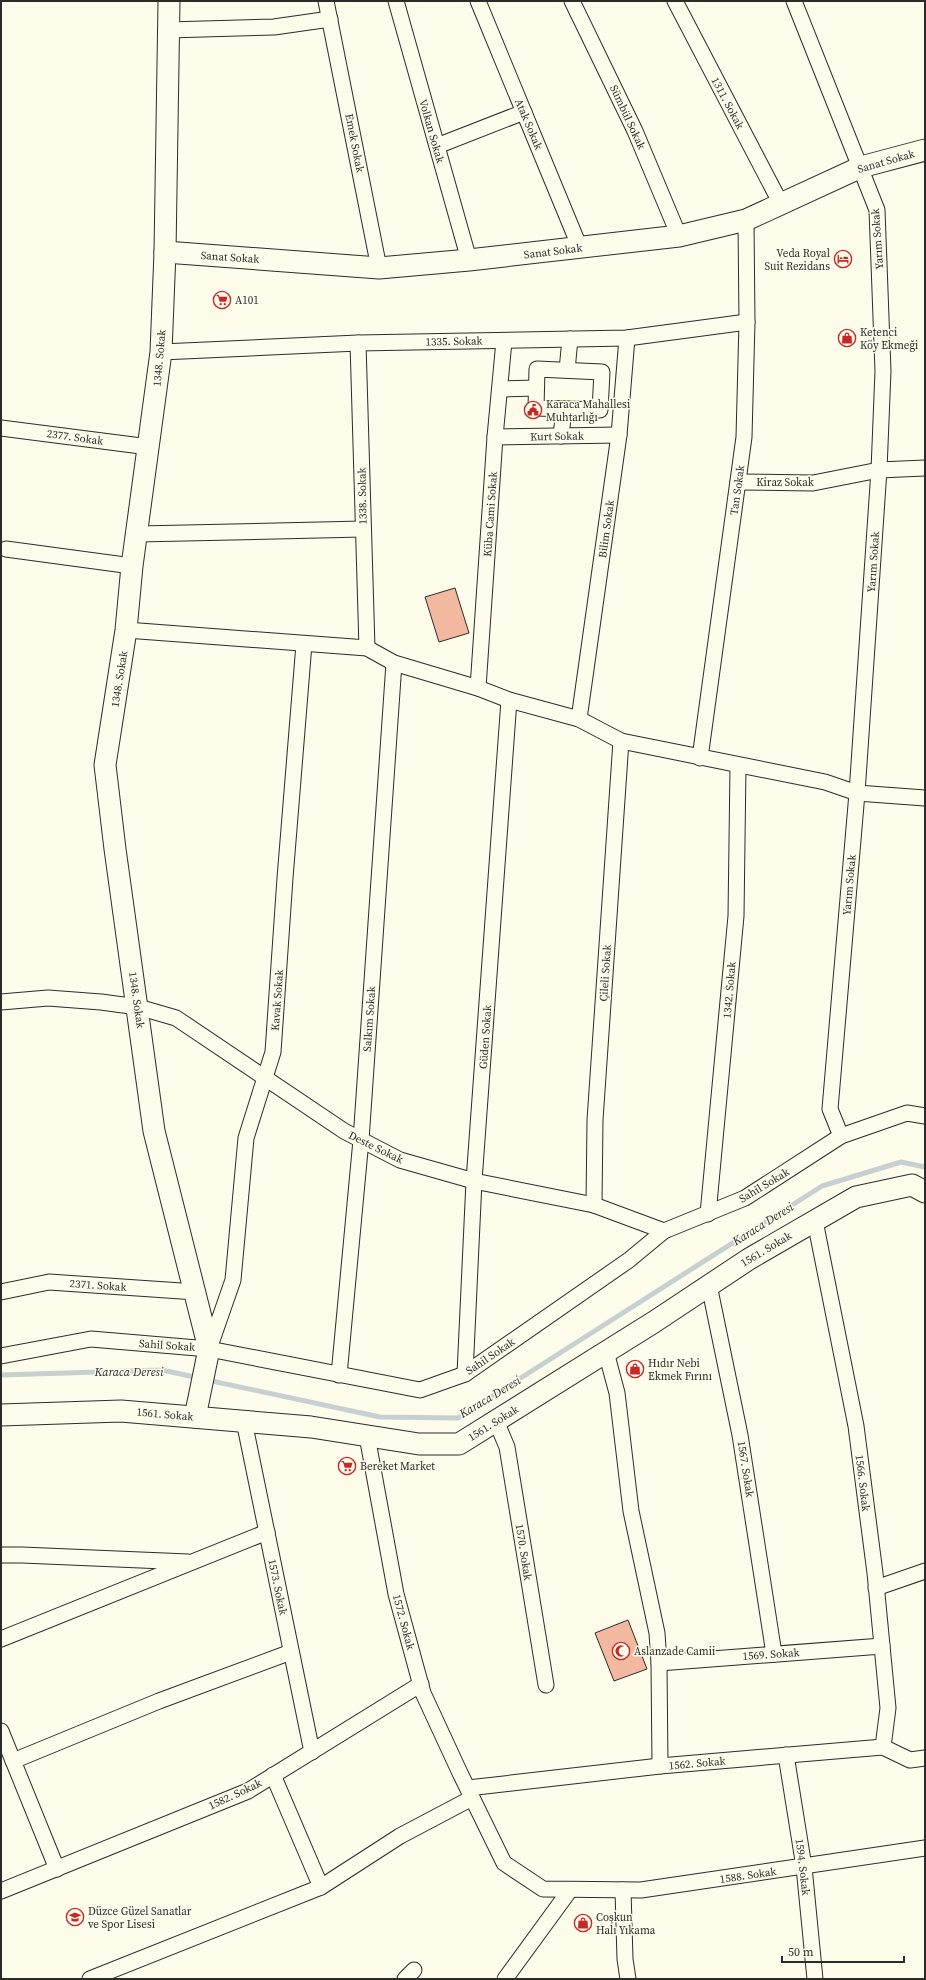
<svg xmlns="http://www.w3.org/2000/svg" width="926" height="1980" viewBox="0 0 926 1980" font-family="'Source Serif 4',serif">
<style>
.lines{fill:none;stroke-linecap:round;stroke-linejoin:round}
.stream{stroke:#c7d0d0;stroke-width:5}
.building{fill:#f2b8a0;stroke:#2b2b2b}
.street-casing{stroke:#2b2b2b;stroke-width:17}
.secondary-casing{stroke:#2b2b2b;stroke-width:23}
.street{stroke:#fdfbea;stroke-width:15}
.secondary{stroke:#fdfbea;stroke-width:21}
.labels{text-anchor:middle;stroke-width:3;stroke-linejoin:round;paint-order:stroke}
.street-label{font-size:11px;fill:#2b2b2b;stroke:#fdfbea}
.poi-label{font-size:11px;fill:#2b2b2b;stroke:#fdfbea;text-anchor:start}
.water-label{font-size:12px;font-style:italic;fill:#2b2b2b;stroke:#fdfbea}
</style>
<rect width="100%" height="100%" fill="#fdfbea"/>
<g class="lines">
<g class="stream">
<polyline points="1,1375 162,1370 199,1378"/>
<polyline points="207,1380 380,1417 458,1418 822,1186 901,1162 925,1167"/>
</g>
</g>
<g class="building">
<polygon points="455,588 469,633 439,642 425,597"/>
<polygon points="628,1620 647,1669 614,1681 595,1633"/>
</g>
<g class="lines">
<defs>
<g id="street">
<polyline points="326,1 379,268"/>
<polyline points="396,1 469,260"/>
<polyline points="478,1 580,248"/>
<polyline points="572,1 635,131 679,236"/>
<polyline points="675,1 781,204"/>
<polyline points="794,1 877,210 883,371 879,470 857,793 830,1109 841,1136"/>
<polyline points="168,30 274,27 330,19"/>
<polyline points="437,146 524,112"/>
<polyline points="358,343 367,648"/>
<polyline points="161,352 358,343 627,338 747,322"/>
<polygon points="537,369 602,372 600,410 536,408"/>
<polyline points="567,370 570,339"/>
<polyline points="500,389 536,388"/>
<polyline points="1,428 149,447"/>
<polyline points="561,436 564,409"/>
<polyline points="495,437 619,435"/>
<polyline points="738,482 813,483 879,470 925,468"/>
<polyline points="138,534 363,529"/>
<polyline points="6,549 132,566"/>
<polyline points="126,630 367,648 394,663 478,688 509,700 579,719 621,741 825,782 857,793 925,798"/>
<polyline points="478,688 495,437 504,341"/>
<polyline points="579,719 619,435 627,338"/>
<polyline points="700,758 744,437 747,322 746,220"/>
<polyline points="1,1002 48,998 101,1002 138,1007 176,1018 344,1131 400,1160 474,1181 594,1205 664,1231"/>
<polyline points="594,1205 595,1120 621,741"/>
<polyline points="708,1214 736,916 738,766"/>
<polyline points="815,1221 856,1426 875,1573 888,1708 883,1747"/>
<polyline points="709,1285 740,1435 774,1654"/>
<polyline points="1,1292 49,1282 196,1292"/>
<polyline points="209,1349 233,1280 246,1138 273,1052 285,878 304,644"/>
<polyline points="606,1352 617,1393 631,1511 657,1633 659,1663 660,1766"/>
<polyline points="1,1356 91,1339 209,1349 420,1390 465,1374 629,1260 664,1231 745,1198 841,1136 907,1113 925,1116"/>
<polyline points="465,1374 474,1181 509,700"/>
<polyline points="339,1375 361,1140 394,663"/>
<polyline points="244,1421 312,1752"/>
<polyline points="496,1421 507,1447 546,1685"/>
<polyline points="367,1436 396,1594 423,1693 460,1773 504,1863 543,1889 641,1890 925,1848"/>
<polyline points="1,1555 22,1555 188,1562"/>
<polyline points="876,1588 925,1571"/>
<polyline points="1,1639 267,1532"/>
<polyline points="659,1663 882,1646"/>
<polyline points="1,1731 57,1869"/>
<polyline points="786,1755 804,1867 815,1979"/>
<polyline points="13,1761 159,1701 291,1652"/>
<polyline points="273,1775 321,1887"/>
<polyline points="468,1788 660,1766 883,1747 910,1760 925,1758"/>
<polyline points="623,1890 625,1959 628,1979"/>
<polyline points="1,1891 248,1791 421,1684"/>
<polyline points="90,1979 321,1887 400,1836 472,1798"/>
<polyline points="405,1979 414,1970"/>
<polyline points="505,1979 570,1890"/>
</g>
<g id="secondary">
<polyline points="169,1 165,252 161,352 132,566 126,630 105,765 115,849 154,1131 209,1349 195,1417"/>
<polyline points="165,252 379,268 469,260 679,236 746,220 861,167 925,150"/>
<polyline points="1,1415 121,1411 311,1427 419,1444 459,1444 654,1322 749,1259 856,1197 912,1185 925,1192"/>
</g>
</defs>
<use href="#street" class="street-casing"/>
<use href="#secondary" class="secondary-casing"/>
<use href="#street" class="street"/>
<use href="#secondary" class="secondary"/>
</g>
<defs>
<symbol id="hotel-ring" viewBox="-11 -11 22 22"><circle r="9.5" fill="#fdfbea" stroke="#c62828" stroke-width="1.5"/><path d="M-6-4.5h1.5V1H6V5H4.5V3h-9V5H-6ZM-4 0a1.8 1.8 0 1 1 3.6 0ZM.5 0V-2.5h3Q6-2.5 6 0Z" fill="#c62828"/></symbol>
<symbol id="supermarket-ring" viewBox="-11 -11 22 22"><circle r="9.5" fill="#fdfbea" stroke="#c62828" stroke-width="1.5"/><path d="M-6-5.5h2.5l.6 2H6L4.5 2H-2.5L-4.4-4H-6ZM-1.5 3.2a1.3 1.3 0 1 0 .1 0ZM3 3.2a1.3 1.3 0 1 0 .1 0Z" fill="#c62828"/></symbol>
<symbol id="shop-ring" viewBox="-11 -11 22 22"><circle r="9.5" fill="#fdfbea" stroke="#c62828" stroke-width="1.5"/><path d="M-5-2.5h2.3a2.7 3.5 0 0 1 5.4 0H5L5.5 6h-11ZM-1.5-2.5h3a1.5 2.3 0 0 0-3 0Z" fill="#c62828"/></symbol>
<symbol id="civic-ring" viewBox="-11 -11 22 22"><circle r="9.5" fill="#fdfbea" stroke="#c62828" stroke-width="1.5"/><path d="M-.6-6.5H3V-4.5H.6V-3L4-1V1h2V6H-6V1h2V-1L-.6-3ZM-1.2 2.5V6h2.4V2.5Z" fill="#c62828"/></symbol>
<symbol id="mosque-ring" viewBox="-11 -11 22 22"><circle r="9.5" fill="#fdfbea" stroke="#c62828" stroke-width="1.5"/><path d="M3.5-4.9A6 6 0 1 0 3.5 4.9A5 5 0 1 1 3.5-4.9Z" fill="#c62828"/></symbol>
<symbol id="school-ring" viewBox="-11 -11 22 22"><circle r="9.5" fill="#fdfbea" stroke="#c62828" stroke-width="1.5"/><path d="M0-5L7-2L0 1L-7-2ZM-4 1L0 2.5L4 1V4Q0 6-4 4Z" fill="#c62828"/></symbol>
</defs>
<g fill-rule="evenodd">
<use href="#hotel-ring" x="833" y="249" width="20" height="20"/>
<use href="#supermarket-ring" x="212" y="290" width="20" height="20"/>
<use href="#shop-ring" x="837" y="328" width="20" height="20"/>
<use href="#civic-ring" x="523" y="400" width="20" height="20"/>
<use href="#shop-ring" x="625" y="1359" width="20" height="20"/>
<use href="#supermarket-ring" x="337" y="1456" width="20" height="20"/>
<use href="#mosque-ring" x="611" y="1641" width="20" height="20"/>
<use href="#school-ring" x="65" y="1907" width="20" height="20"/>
<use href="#shop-ring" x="573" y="1913" width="20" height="20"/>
</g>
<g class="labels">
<g class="street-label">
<text transform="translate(728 103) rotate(62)" y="4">1311. Sokak</text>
<text transform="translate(628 117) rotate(65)" y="4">Sümbül Sokak</text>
<text transform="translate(529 124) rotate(67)" y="4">Atak Sokak</text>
<text transform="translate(432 131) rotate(74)" y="4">Volkan Sokak</text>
<text transform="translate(355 143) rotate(79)" y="4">Emek Sokak</text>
<text transform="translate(886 161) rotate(-16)" y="4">Sanat Sokak</text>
<text transform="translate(877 239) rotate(-94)" y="4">Yarım Sokak</text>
<text transform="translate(553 251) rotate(-7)" y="4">Sanat Sokak</text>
<text transform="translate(230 257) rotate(4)" y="4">Sanat Sokak</text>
<text transform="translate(454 341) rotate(-1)" y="4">1335. Sokak</text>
<text transform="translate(159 358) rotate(-85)" y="4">1348. Sokak</text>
<text transform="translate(557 436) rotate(-1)" y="4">Kurt Sokak</text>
<text transform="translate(75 437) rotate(8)" y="4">2377. Sokak</text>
<text x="785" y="486">Kiraz Sokak</text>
<text transform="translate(737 490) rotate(-82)" y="4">Tan Sokak</text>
<text transform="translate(362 496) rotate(-91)" y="4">1338. Sokak</text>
<text transform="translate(490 514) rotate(-86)" y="4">Küba Cami Sokak</text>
<text transform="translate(606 529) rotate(-82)" y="4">Bilim Sokak</text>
<text transform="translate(873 562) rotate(-86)" y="4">Yarım Sokak</text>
<text transform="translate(119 679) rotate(-81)" y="4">1348. Sokak</text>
<text transform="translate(849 885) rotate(-85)" y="4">Yarım Sokak</text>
<text transform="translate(605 973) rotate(-86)" y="4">Çileli Sokak</text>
<text transform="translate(729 990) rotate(-85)" y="4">1342. Sokak</text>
<text transform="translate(137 1000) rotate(82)" y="4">1348. Sokak</text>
<text transform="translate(277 1000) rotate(-86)" y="4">Kavak Sokak</text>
<text transform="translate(369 1019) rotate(-86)" y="4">Salkım Sokak</text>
<text transform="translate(485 1037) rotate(-86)" y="4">Güden Sokak</text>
<text transform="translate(376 1147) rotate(26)" y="4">Deste Sokak</text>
<text transform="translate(764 1185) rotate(-31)" y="4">Sahil Sokak</text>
<text transform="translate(766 1249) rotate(-31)" y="4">1561. Sokak</text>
<text transform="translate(98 1285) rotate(4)" y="4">2371. Sokak</text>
<text transform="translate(167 1345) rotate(4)" y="4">Sahil Sokak</text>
<text transform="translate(490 1356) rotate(-34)" y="4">Sahil Sokak</text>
<text transform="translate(165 1414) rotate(5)" y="4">1561. Sokak</text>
<text transform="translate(493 1423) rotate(-32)" y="4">1561. Sokak</text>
<text transform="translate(746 1469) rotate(81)" y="4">1567. Sokak</text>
<text transform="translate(863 1483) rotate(83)" y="4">1566. Sokak</text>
<text transform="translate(524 1552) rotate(81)" y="4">1570. Sokak</text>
<text transform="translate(278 1587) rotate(78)" y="4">1573. Sokak</text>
<text transform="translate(404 1622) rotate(75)" y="4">1572. Sokak</text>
<text transform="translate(771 1654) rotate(-4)" y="4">1569. Sokak</text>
<text transform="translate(697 1763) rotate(-5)" y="4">1562. Sokak</text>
<text transform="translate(235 1794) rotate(-25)" y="4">1582. Sokak</text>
<text transform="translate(803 1867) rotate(83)" y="4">1594. Sokak</text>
<text transform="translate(748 1875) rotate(-8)" y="4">1588. Sokak</text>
</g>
<g class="poi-label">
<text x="830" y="257" text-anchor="end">Veda Royal<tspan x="830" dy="13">Suit Rezidans</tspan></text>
<text x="235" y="304">A101</text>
<text x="860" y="336">Ketenci<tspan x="860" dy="13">Köy Ekmeği</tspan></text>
<text x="546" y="408">Karaca Mahallesi<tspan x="546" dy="13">Muhtarlığı</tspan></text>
<text x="648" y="1367">Hıdır Nebi<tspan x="648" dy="13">Ekmek Fırını</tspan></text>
<text x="360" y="1470">Bereket Market</text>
<text x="634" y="1655">Aslanzade Camii</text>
<text x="88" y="1915">Düzce Güzel Sanatlar<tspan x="88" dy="13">ve Spor Lisesi</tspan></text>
<text x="596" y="1921">Coşkun<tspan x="596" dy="13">Halı Yıkama</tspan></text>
</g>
<g class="water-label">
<text transform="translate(763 1224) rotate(-32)" y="4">Karaca Deresi</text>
<text x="129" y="1376">Karaca Deresi</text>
<text transform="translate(490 1397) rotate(-31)" y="4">Karaca Deresi</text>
</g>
</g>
<rect width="926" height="1980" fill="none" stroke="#2b2b2b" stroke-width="4"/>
<path d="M782 1956v6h122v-6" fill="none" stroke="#2b2b2b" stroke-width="2"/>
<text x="788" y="1956" font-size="12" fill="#2b2b2b" stroke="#fdfbea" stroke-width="3" paint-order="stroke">50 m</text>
</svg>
